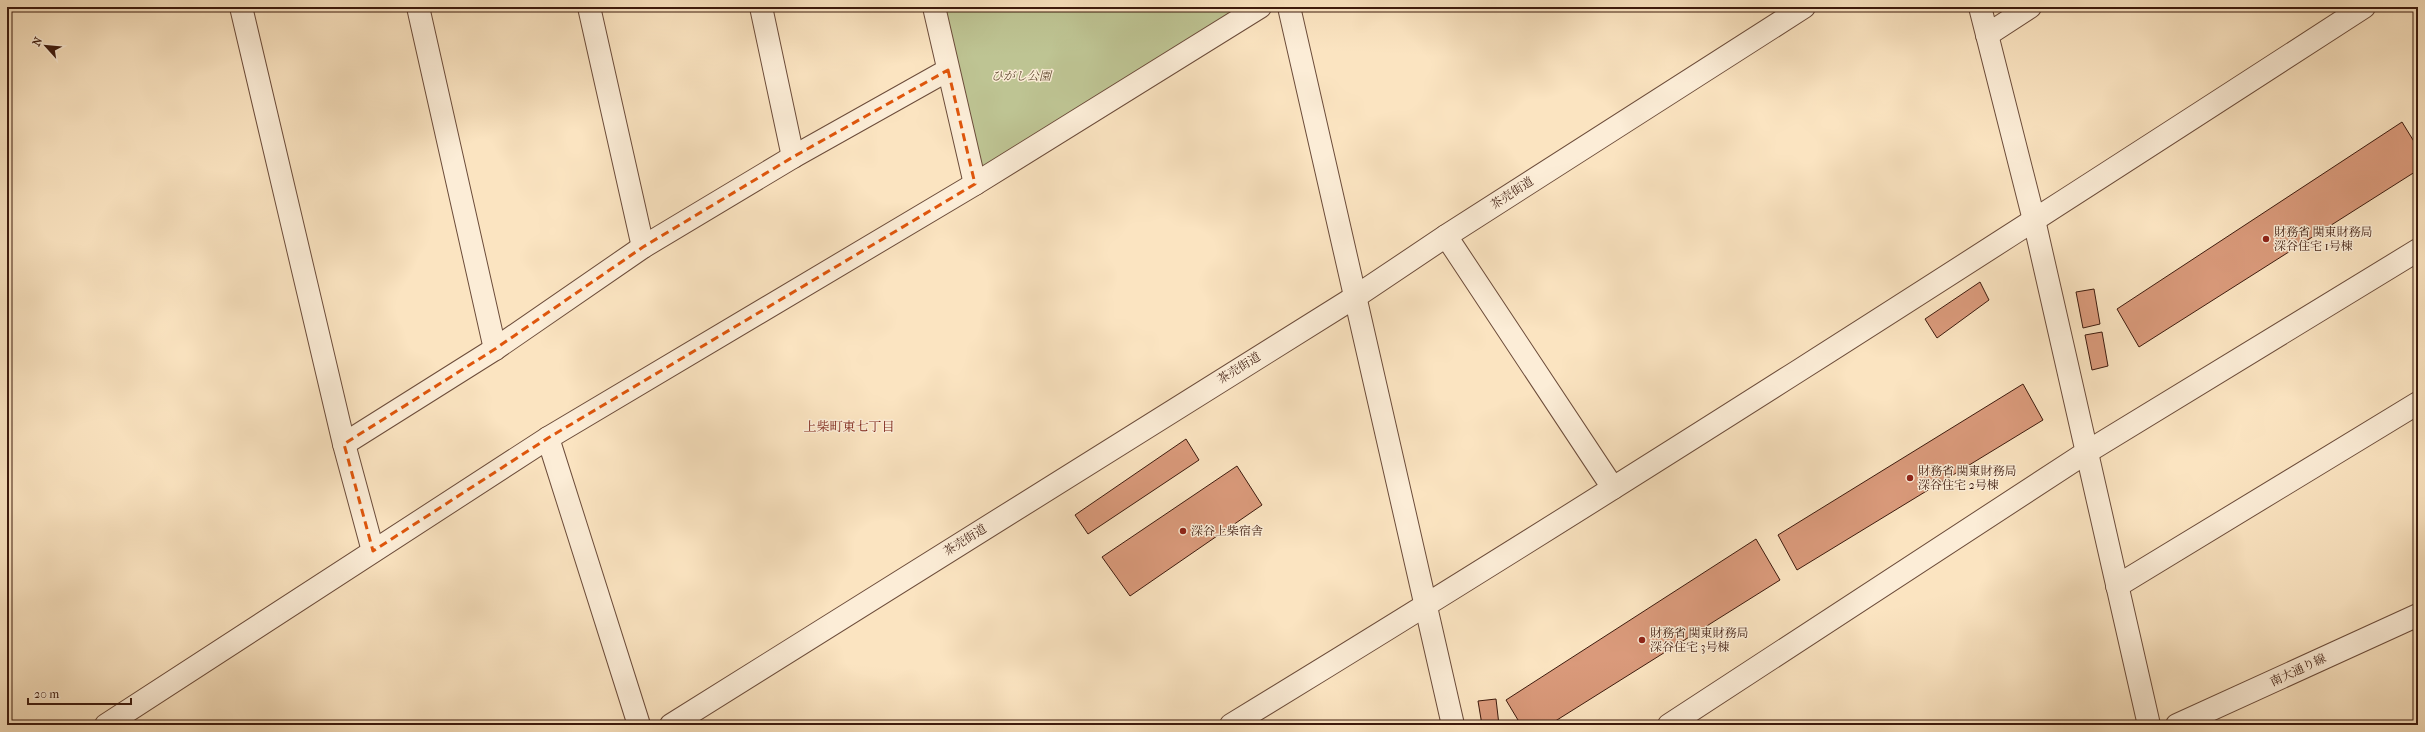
<svg xmlns="http://www.w3.org/2000/svg" width="2425" height="732" viewBox="0 0 2425 732" font-family="'IM FELL French Canon','Noto Serif JP',serif">
<style>
.green{fill:#bec493;stroke:#7e6f50}
.building{fill:#da9a7b;stroke:#3d1a0d}
.lines{fill:none;stroke-linecap:round;stroke-linejoin:round}
.minor-casing{stroke:#6c4c3a;stroke-width:24}
.minor{stroke:#fcedd7;stroke-width:22}
.marked{fill:none;stroke:#df560c;stroke-width:3;stroke-dasharray:8 5;stroke-linejoin:round}
.poi-dot{fill:#8f2418;stroke:#fcedd7;stroke-width:1.5}
.labels{text-anchor:middle;stroke-width:3;stroke-linejoin:round;paint-order:stroke}
.park-label{font-size:12px;font-style:italic;fill:#644d35;stroke:#fcedd7}
.street-label{font-size:12px;fill:#3d1a0d;stroke:#fcedd7}
.poi-label{font-size:12px;fill:#3d1a0d;stroke:#fcedd7;text-anchor:start}
.neighbourhood-label{font-size:13px;fill:#7a1f14;stroke:#fcedd7}
</style>
<rect width="100%" height="100%" fill="#fbe4c1"/>
<filter id="stains"><feTurbulence type="fractalNoise" baseFrequency=".005" numOctaves="4"/><feColorMatrix values="0 0 0 0 .2 0 0 0 0 .09 0 0 0 0 .02 0 0 0 .5 -.17"/></filter>
<radialGradient id="worn" r=".72"><stop offset=".6" stop-color="#630" stop-opacity="0"/><stop offset="1" stop-color="#630" stop-opacity=".3"/></radialGradient>
<polygon class="green" points="935,7 1260,7 975,184"/>
<g class="building">
<polygon points="2402,122 2418,148 2418,170 2139,347 2117,309"/>
<polygon points="1980,282 1989,300 1937,338 1925,319"/>
<polygon points="2094,289 2100,324 2083,328 2076,292"/>
<polygon points="2102,332 2108,366 2092,370 2085,335"/>
<polygon points="2023,384 2043,420 1797,570 1778,535"/>
<polygon points="1186,439 1199,460 1088,534 1075,515"/>
<polygon points="1237,466 1262,505 1130,596 1102,557"/>
<polygon points="1756,539 1780,580 1549,725 1521,725 1506,700"/>
<polygon points="1496,699 1499,725 1482,725 1478,701"/>
</g>
<g class="lines">
<defs>
<g id="minor">
<polyline points="241,7 344,444 373,551"/>
<polyline points="418,7 495,349"/>
<polyline points="589,7 643,247"/>
<polyline points="761,7 793,157"/>
<polyline points="934,7 975,184"/>
<polyline points="1289,7 1453,725"/>
<polyline points="1980,7 2034,220 2149,725"/>
<polyline points="1987,35 2030,7"/>
<polyline points="1446,236 1613,488"/>
<polyline points="548,438 639,725"/>
<polyline points="344,444 495,349 643,247 793,157 948,70"/>
<polyline points="2117,586 2418,403"/>
<polyline points="106,725 548,438 975,184 1260,7"/>
<polyline points="671,725 1355,297 1446,236 1804,7"/>
<path d="M1231,725C1613,492 1989,250 2364,7"/>
<polyline points="1669,725 2087,452 2418,250"/>
<polyline points="2177,725 2418,615"/>
</g>
</defs>
<use href="#minor" class="minor-casing"/>
<use href="#minor" class="minor"/>
</g>
<path class="marked" d="M948,70L975,184L548,438L373,551L344,444L495,349L643,247L793,157Z"/>
<g class="poi-dot">
<circle cx="2266" cy="239" r="4"/>
<circle cx="1910" cy="478" r="4"/>
<circle cx="1183" cy="531" r="4"/>
<circle cx="1642" cy="640" r="4"/>
</g>
<g class="labels">
<g class="park-label">
<text x="1021" y="80">ひがし公園</text>
</g>
<g class="street-label">
<text transform="translate(1512 193) rotate(-33)" y="4">茶売街道</text>
<text transform="translate(1239 368) rotate(-32)" y="4">茶売街道</text>
<text transform="translate(965 540) rotate(-32)" y="4">茶売街道</text>
<text transform="translate(2298 670) rotate(-25)" y="4">南大通り線</text>
</g>
<g class="poi-label">
<text x="2274" y="236">財務省 関東財務局<tspan x="2274" dy="14">深谷住宅 1号棟</tspan></text>
<text x="1918" y="475">財務省 関東財務局<tspan x="1918" dy="14">深谷住宅 2号棟</tspan></text>
<text x="1191" y="535">深谷上柴宿舎</text>
<text x="1650" y="637">財務省 関東財務局<tspan x="1650" dy="14">深谷住宅 3号棟</tspan></text>
</g>
<g class="neighbourhood-label">
<text x="849" y="431">上柴町東七丁目</text>
</g>
</g>
<rect width="2425" height="732" fill="none" stroke="#fbe4c1" stroke-width="24"/>
<rect x="8" y="8" width="2409" height="716" fill="none" stroke="#3d1a0d" stroke-width="2"/>
<rect x="12" y="12" width="2401" height="708" fill="none" stroke="#3d1a0d"/>
<g transform="translate(46 46) rotate(297)" stroke="#fcedd7" stroke-width="3" paint-order="stroke">
<path d="M0-3L7 15L0 10L-7 15Z" fill="#3d1a0d"/>
<text y="-6" font-size="11" font-weight="bold" text-anchor="middle" fill="#3d1a0d">N</text>
</g>
<path d="M28 698v6h103v-6" fill="none" stroke="#3d1a0d" stroke-width="2"/>
<text x="34" y="698" font-size="12" fill="#3d1a0d" stroke="#fcedd7" stroke-width="3" paint-order="stroke">20 m</text>
<rect width="100%" height="100%" filter="url(#stains)"/>
<rect width="100%" height="100%" fill="url(#worn)"/>
</svg>
